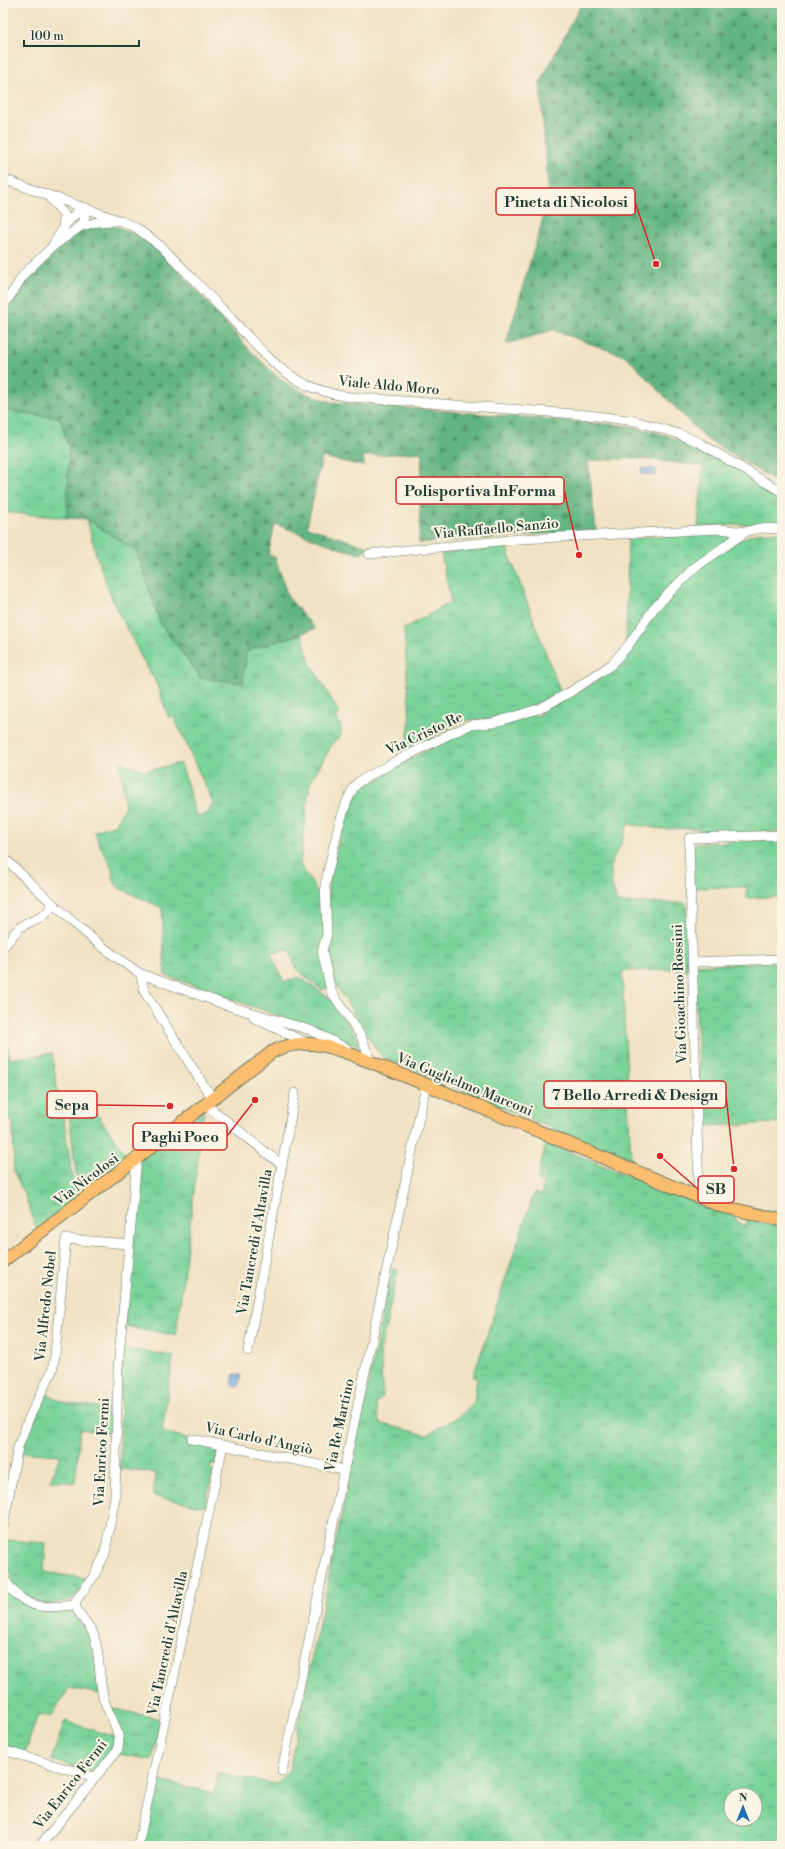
<svg xmlns="http://www.w3.org/2000/svg" width="785" height="1849" viewBox="0 0 785 1849" font-family="'Libre Bodoni',serif">
<style>
.grass{fill:url(#grass-tufts);stroke:#4c8866;fill-rule:evenodd}
.forest{fill:url(#forest-firs);stroke:#40795a}
.water{fill:url(#water-waves);stroke:#4c748d}
.lines{fill:none;stroke-linecap:round;stroke-linejoin:round}
.minor-casing{stroke:#687766;stroke-width:10}
.major-casing{stroke:#687766;stroke-width:14}
.minor{stroke:#fff;stroke-width:9}
.major{stroke:#fabe6e;stroke-width:12}
.labels{text-anchor:middle;stroke-width:4;stroke-linejoin:round;paint-order:stroke}
.street-label{font-size:14px;fill:#1f3d34;stroke:#fcf5e5}
.leader{fill:none;stroke:#d62828;stroke-width:1.5}
.callout-dot{fill:#d62828;stroke:#fcf5e5;stroke-width:1.5}
.callout{fill:#fcf5e5;stroke:#d62828;stroke-width:1.5}
.callout-label{font-size:15px;text-anchor:middle;font-weight:bold;fill:#1f3d34}
</style>
<defs>
<pattern id="grass-tufts" width="24" height="20" patternUnits="userSpaceOnUse"><rect width="24" height="20" fill="#79d399"/><path d="M3 7l-1-3M5 7V3M7 7l1-3M15 17l-1-3M17 17v-4M19 17l1-3" fill="none" stroke="#63ac7e"/></pattern>
<pattern id="forest-firs" width="22" height="20" patternUnits="userSpaceOnUse"><rect width="22" height="20" fill="#62b581"/><path d="M5 1l3.5 6h-7zM16 11l3.5 6h-7z" fill="#50946a"/></pattern>
<pattern id="water-waves" width="16" height="10" patternUnits="userSpaceOnUse"><rect width="16" height="10" fill="#79ace6"/><path d="M0 5q4-4 8 0t8 0" fill="none" stroke="#638dbb"/></pattern>
</defs>
<rect width="100%" height="100%" fill="#fcf5e5"/>
<filter id="ink" filterUnits="userSpaceOnUse"><feTurbulence type="fractalNoise" baseFrequency=".025" numOctaves="2"/><feDisplacementMap in="SourceGraphic" scale="8" xChannelSelector="R" yChannelSelector="G"/><feConvolveMatrix kernelMatrix="1 2 1 2 8 2 1 2 1" color-interpolation-filters="sRGB"/></filter>
<filter id="wash" filterUnits="userSpaceOnUse"><feTurbulence type="fractalNoise" baseFrequency=".012" numOctaves="4" result="noise"/><feDisplacementMap in="SourceGraphic" scale="16" xChannelSelector="R" yChannelSelector="G"/><feGaussianBlur stdDeviation="0.9" result="paint"/><feColorMatrix in="noise" values="0 0 0 0 0 0 0 0 0 0 0 0 0 0 0 0 0 1.4 0 .05"/><feComposite in="paint" operator="in"/></filter>
<g filter="url(#wash)">
<rect width="100%" height="100%" fill="#f1e2c4"/>
<g class="grass">
<polygon points="3,410 60,418 69,447 67,518 3,512"/>
<polygon points="716,457 782,497 782,525 770,523 698,527 703,466"/>
<path d="M87,519L137,552L161,625L197,672L200,678L255,648L302,634L310,663L340,714L336,716L341,726V736L334,741L310,783L300,864L320,896L325,935L328,987L322,990L295,968L292,957L287,949L271,954L284,982L299,977L335,1002L357,1038V1046L307,1026L165,975L162,908L119,888C111,880 114,871 109,862C103,851 98,844 95,831L116,824L125,805L120,761L145,771L181,763L196,816L206,815L213,803L173,715L169,718L155,680L146,666L114,604L97,558Z"/>
<polygon points="717,531 727,534 730,539 715,550 626,644 628,538 676,536"/>
<path d="M761,532H782V831L702,835L698,828L663,829L628,824L621,844L611,863V882L617,903H686L688,969L622,971L631,1162L381,1056L334,982L330,953L331,936L328,886L341,831L360,790L419,754L467,731L514,721L534,714L535,716L540,715L541,711C570,697 607,680 627,655C638,642 646,626 656,612C677,585 728,539 761,532Z"/>
<polygon points="506,546 561,694 513,714 491,719 469,720 457,724 405,753 410,720 404,629 451,602 441,553 495,549"/>
<polygon points="782,839 782,897 747,898 747,887 694,888 693,848 694,844"/>
<polygon points="782,962 782,1123 702,1126 694,965"/>
<polygon points="3,1024 10,1059 52,1053 60,1110 63,1115 76,1200 37,1230 26,1198 14,1172 13,1120 3,1121"/>
<polygon points="84,1096 129,1159 79,1198 68,1105"/>
<polygon points="204,1111 176,1335 124,1326 140,1163 142,1159"/>
<path d="M546,1143L713,1209L732,1214L738,1222L745,1227L748,1219L782,1227V1846H141L156,1780L214,1793L218,1773L276,1784L289,1770L392,1269L398,1270L380,1353L383,1397L376,1403L379,1423L427,1435L461,1415L474,1403L477,1378L473,1377L534,1193L541,1195L543,1184L537,1181ZM731,1795H755V1819H731Z"/>
<polygon points="123,1348 173,1356 162,1432 188,1438 188,1442 218,1448 215,1464 211,1464 210,1469 213,1471 205,1507 153,1496 156,1473 120,1469 121,1368"/>
<polygon points="45,1393 66,1403 114,1409 113,1433 80,1429 75,1483 50,1480 61,1455 20,1452"/>
<path d="M8,1540L46,1543L44,1572L89,1579L74,1598C56,1608 27,1604 14,1587C12,1583 12,1577 11,1572L3,1567V1548Z"/>
<polygon points="3,1585 17,1597 72,1610 92,1638 100,1694 69,1688 51,1717 38,1714 25,1753 3,1746"/>
<polygon points="111,1708 161,1719 152,1760 119,1754"/>
<polygon points="65,1721 115,1737 116,1740 113,1749 93,1772 51,1760"/>
</g>
<g class="forest">
<polygon points="582,3 782,3 782,485 705,438 627,357 553,330 506,344 549,198 540,83"/>
<path d="M105,225C145,228 174,266 199,293C222,319 245,347 271,371C288,387 310,396 332,402L631,426C664,434 686,441 716,457L703,466L635,458L588,461L596,530L419,543L422,452L363,456L364,466L322,457L307,527L368,547L361,554L342,549L275,524L268,555L275,557L288,597L315,629L255,648L246,652L243,683L200,678L197,672L161,625L137,552L87,519L67,518L69,447L60,418L3,410V320L12,303L28,280L68,238L85,229Z"/>
</g>
<g class="water">
<polygon points="642,468 656,469 656,476 641,474"/>
<polygon points="234,1374 241,1375 238,1387 232,1385"/>
</g>
</g>
<g filter="url(#ink)">
<g class="lines">
<defs>
<g id="minor">
<path d="M3,179L121,221L135,227L162,247C182,268 203,289 223,310C264,352 287,389 350,397L588,415L635,421L679,434L700,443L782,492"/>
<polyline points="48,196 64,214 63,228"/>
<polyline points="79,227 97,222 115,221"/>
<path d="M54,243C62,230 71,213 86,208"/>
<polyline points="3,307 24,274 53,246 78,228 84,220 86,208"/>
<polyline points="369,554 520,539 719,529 745,532"/>
<path d="M3,857C47,898 90,942 141,974L144,991L204,1086L213,1098"/>
<polyline points="3,947 20,927 43,916 54,905"/>
<polyline points="692,962 782,959"/>
<polyline points="141,974 229,1006 310,1030 346,1048"/>
<polyline points="254,1018 307,1043"/>
<polyline points="371,1062 361,1036 331,991 322,951 327,935 325,885 338,828 347,801 354,787 360,781 394,762 452,733 470,725 493,723 541,708 572,691 611,665 627,647 655,607 694,568 745,532 759,528 782,529"/>
<polyline points="205,1104 282,1165 248,1351"/>
<polyline points="282,1165 295,1093"/>
<polyline points="699,1197 689,838 782,835"/>
<polyline points="192,1439 344,1470"/>
<polyline points="3,1526 18,1447 29,1418 52,1371 55,1355 66,1239 128,1244"/>
<path d="M3,1577C10,1590 24,1604 39,1606C50,1608 64,1606 75,1605"/>
<polyline points="3,1750 94,1777"/>
<polyline points="282,1771 344,1470 426,1085"/>
<path d="M40,1846L118,1749C122,1732 109,1716 104,1700C98,1678 101,1654 93,1633C88,1623 79,1616 75,1605L77,1599L94,1576L105,1554L115,1496L118,1368L137,1158"/>
<polyline points="138,1846 223,1445"/>
</g>
<path id="major" d="M3,1261L137,1158L272,1052C307,1034 337,1049 371,1062L720,1206L782,1220"/>
</defs>
<use href="#minor" class="minor-casing"/>
<use href="#major" class="major-casing"/>
<use href="#minor" class="minor"/>
<use href="#major" class="major"/>
</g>
</g>
<g class="labels">
<g class="street-label">
<text transform="translate(389 385) rotate(5)" y="5">Viale Aldo Moro</text>
<text transform="translate(496 528) rotate(-5)" y="5">Via Raffaello Sanzio</text>
<text transform="translate(424 733) rotate(-25)" y="5">Via Cristo Re</text>
<text transform="translate(679 994) rotate(-92)" y="5">Via Gioachino Rossini</text>
<text transform="translate(465 1084) rotate(22)" y="5">Via Guglielmo Marconi</text>
<text transform="translate(86 1179) rotate(-37)" y="5">Via Nicolosi</text>
<text transform="translate(254 1242) rotate(-80)" y="5">Via Tancredi d'Altavilla</text>
<text transform="translate(45 1306) rotate(-84)" y="5">Via Alfredo Nobel</text>
<text transform="translate(339 1425) rotate(-78)" y="5">Via Re Martino</text>
<text transform="translate(259 1438) rotate(12)" y="5">Via Carlo d'Angiò</text>
<text transform="translate(101 1452) rotate(-87)" y="5">Via Enrico Fermi</text>
<text transform="translate(167 1643) rotate(-78)" y="5">Via Tancredi d'Altavilla</text>
<text transform="translate(70 1784) rotate(-52)" y="5">Via Enrico Fermi</text>
</g>
</g>
<path class="leader" d="M656 264L635 202M579 555L564 490M734 1169L726 1095M170 1106L97 1105M255 1100L227 1136M660 1156L698 1189"/>
<g class="callout-dot">
<circle cx="656" cy="264" r="4"/>
<circle cx="579" cy="555" r="4"/>
<circle cx="734" cy="1169" r="4"/>
<circle cx="170" cy="1106" r="4"/>
<circle cx="255" cy="1100" r="4"/>
<circle cx="660" cy="1156" r="4"/>
</g>
<g class="callout">
<rect x="496" y="188" width="139" height="27" rx="4"/>
<rect x="396" y="477" width="168" height="27" rx="4"/>
<rect x="544" y="1081" width="182" height="27" rx="4"/>
<rect x="47" y="1091" width="50" height="27" rx="4"/>
<rect x="133" y="1123" width="94" height="27" rx="4"/>
<rect x="698" y="1176" width="36" height="27" rx="4"/>
</g>
<g class="callout-label">
<text x="566" y="207">Pineta di Nicolosi</text>
<text x="480" y="496">Polisportiva InForma</text>
<text x="635" y="1100">7 Bello Arredi &amp; Design</text>
<text x="72" y="1110">Sepa</text>
<text x="180" y="1142">Paghi Poco</text>
<text x="716" y="1194">SB</text>
</g>
<rect width="785" height="1849" fill="none" stroke="#fcf5e5" stroke-width="16"/>
<g transform="translate(743 1807)"><circle r="19" fill="#fcf5e5" stroke="#a4ab9e"/>
<path d="M0-3L7 15L0 10L-7 15Z" fill="#1f6fb2"/>
<text y="-6" font-size="11" font-weight="bold" text-anchor="middle" fill="#1f3d34">N</text>
</g>
<path d="M24 40v6h115v-6" fill="none" stroke="#1f3d34" stroke-width="2"/>
<text x="30" y="40" font-size="12" fill="#1f3d34" stroke="#fcf5e5" stroke-width="3" paint-order="stroke">100 m</text>
</svg>
